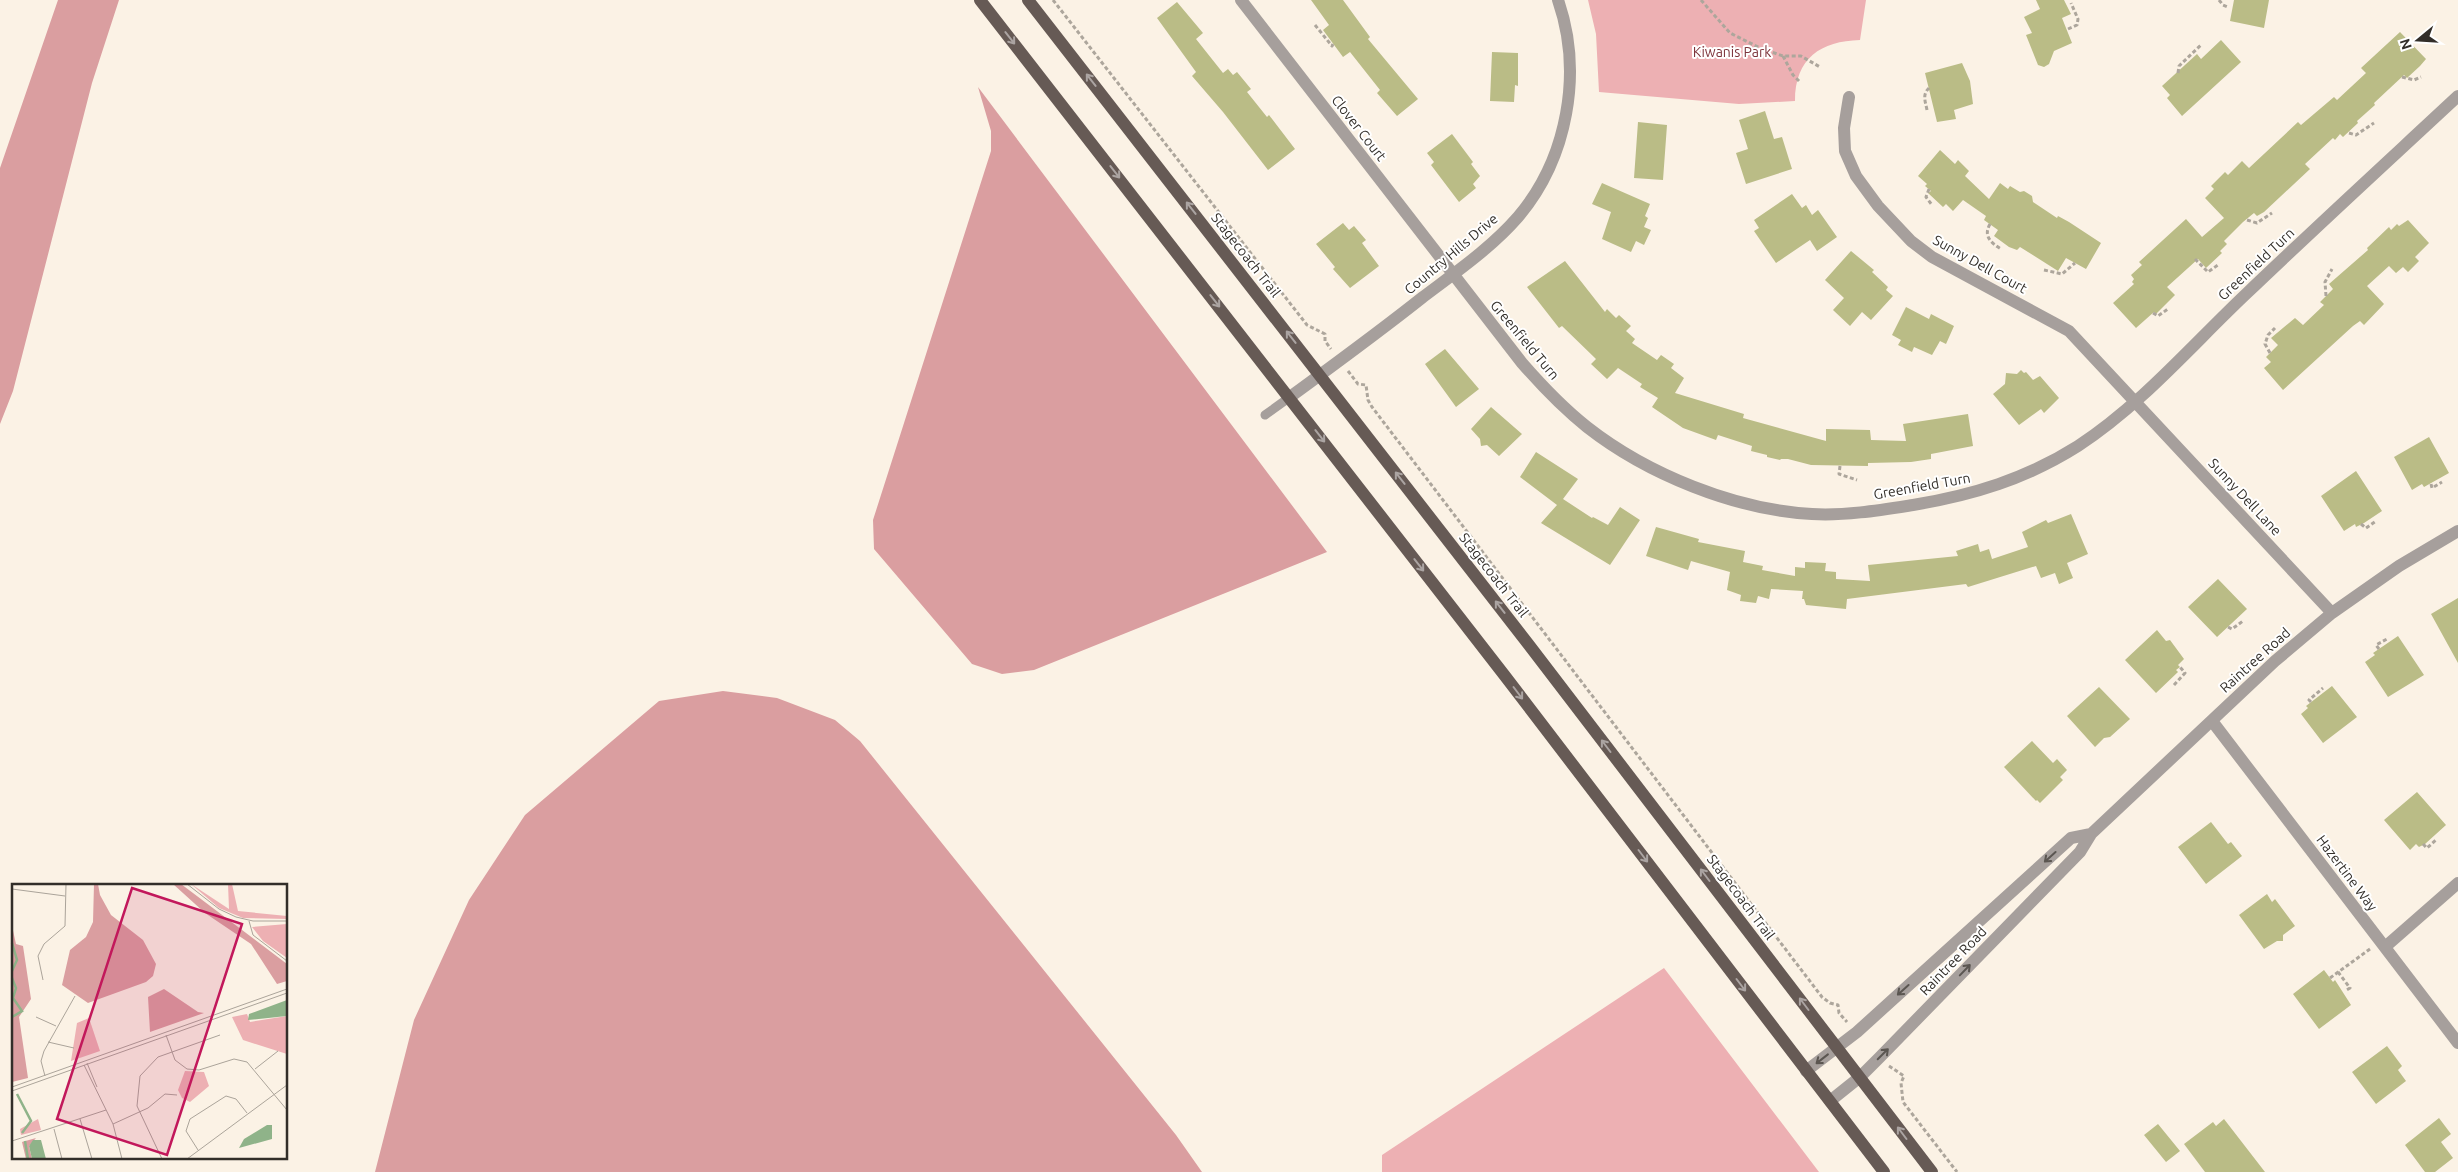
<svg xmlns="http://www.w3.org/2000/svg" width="2458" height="1172" font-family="Ubuntu,sans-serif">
<rect width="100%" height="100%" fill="#fbf2e5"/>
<path fill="#edb0b3" d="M1588 0H1866L1860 40C1821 41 1795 58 1795 101L1739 104 1599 92 1596 34Z
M1664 968 1819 1172H1382V1155Z"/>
<path fill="#da9ea0" d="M58 0H119L92 83 13 391 0 424V168Z
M978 87 1327 552 1034 670 1002 674 972 664 874 549 873 520 991 151V131Z
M723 691 777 698 835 720 860 741 1176 1135 1202 1172H375L414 1020 469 900 525 815 659 701Z"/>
<path fill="#babc86" d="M1311 0H1343L1370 37 1368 39 1418 99 1397 116 1377 93 1380 90 1350 52 1343 57 1323 30 1329 25Z
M2036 0H2064L2071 14 2062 18 2072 43 2054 51 2049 64 2044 67 2038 65 2026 35 2032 33 2024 17 2040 9Z
M2234 0H2269L2264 28 2230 21Z
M1177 2 1203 33 1196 39 1223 73 1228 69 1233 75 1237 72 1251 89 1247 92 1267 117 1269 115 1295 149 1268 170 1223 112 1192 76 1196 72 1157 18Z
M2400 32 2426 59 2420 66 2407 78 2404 75 2374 103 2375 105 2357 121 2358 123 2343 137 2340 134 2335 140 2333 138 2305 164 2310 169 2264 212 2257 216 2254 213 2243 222 2224 241 2227 244 2220 251 2222 253 2206 268 2198 259 2167 287 2175 295 2156 314 2154 312 2136 328 2113 303 2134 284 2132 282 2134 279 2131 275 2142 265 2139 262 2186 219 2202 237 2224 218 2205 198 2214 189 2211 186 2225 172 2228 175 2242 161 2249 168 2298 122 2301 125 2334 97 2337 100 2366 73 2361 68Z
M2221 40 2241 62 2182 116 2167 98 2170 95 2162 86 2197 54 2201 59Z
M1492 52 1518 53V86L1515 85 1514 102 1490 101Z
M1962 63 1970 81 1973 104 1954 110 1956 119 1937 122 1925 73Z
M1765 111 1774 139 1782 137 1792 169 1746 184 1736 153 1748 149 1739 120Z
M1638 122 1667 125 1663 180 1634 178Z
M1452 134 1473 162 1471 164 1480 176 1473 184 1476 188 1459 202 1431 165 1434 162 1427 153Z
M1940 150 1955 164 1958 160 1969 171 1965 176 1989 199 2000 183 2008 189 2010 186 2020 192 2024 191 2032 196 2033 202 2057 218 2058 216 2069 222 2101 243 2086 269 2066 258 2058 271 2020 247 2017 250 2009 247 1994 236 1998 230 1984 220 1986 216 1963 200 1953 211 1946 204 1943 207 1928 193 1931 191 1925 186 1927 184 1918 176Z
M1602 183 1650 204 1645 216 1648 218 1644 227 1651 230 1644 245 1636 241 1631 252 1602 239 1611 212 1592 204Z
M1792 194 1802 208 1806 205 1812 215 1818 210 1837 237 1817 251 1810 240 1776 263 1754 231 1759 228 1754 220Z
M2408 220 2429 243 2415 257 2419 261 2408 272 2403 267 2396 273 2389 266 2367 286 2384 304 2364 325 2360 321 2353 326 2283 390 2264 368 2271 362 2266 357 2278 345 2271 338 2295 318 2303 325 2324 305 2320 302 2333 289 2329 284 2368 250 2367 248 2389 227 2391 230 2397 224 2399 226Z
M1343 223 1349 230 1354 226 1366 240 1362 243 1379 266 1350 288 1333 269 1335 267 1316 244Z
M1851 251 1874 270 1872 272 1888 287 1886 290 1893 296 1871 320 1862 312 1850 326 1833 310 1844 298 1825 280Z
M1565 261 1605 312 1607 309 1616 318 1619 315 1631 326 1626 331 1635 339 1632 343 1657 360 1661 355 1674 364 1671 368 1684 378 1675 393 1744 414 1743 418 1826 441V429L1870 430 1871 440 1906 441 1903 424 1968 414 1973 446 1931 454V459L1911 462 1868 463V466L1811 465 1788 459H1781L1780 460 1767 457V455L1751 451 1752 446 1718 435 1716 440 1683 428 1652 407 1658 398 1640 387 1642 384 1618 368 1607 379 1591 364 1596 359 1562 326 1559 328 1527 287Z
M1906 307 1929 319 1931 314 1954 326 1946 344 1940 341 1932 355 1914 347 1912 352 1898 345 1901 340 1892 335Z
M1445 349 1479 389 1456 407 1425 364Z
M2021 370 2024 373 2026 372 2033 380 2040 376 2059 398 2044 413 2041 409 2019 425 1993 394 2005 384 2006 373 2017 374Z
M1491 407 1522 434 1499 456 1487 445 1481 446 1480 439 1471 429Z
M2429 437 2449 473 2424 487 2422 484 2412 490 2394 457Z
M1536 452 1578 479 1563 499 1592 518 1593 517 1608 525 1620 507 1640 520 1610 565 1541 523 1557 505 1520 477Z
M2356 471 2382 511 2364 523 2356 527 2355 524 2344 531 2321 496Z
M2071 514 2088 554 2067 563 2073 578 2059 584 2055 573 2041 578 2036 566 1968 587 1966 584 1847 599 1846 609 1806 605 1804 599H1802L1803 591 1771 589 1769 599 1758 596 1756 603 1740 601 1741 595 1727 590 1730 572 1691 561 1688 570 1646 556 1656 527 1699 539 1698 542 1745 551 1743 562 1763 566 1762 570 1795 576V567L1805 568V562L1826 563 1825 571 1836 572V579L1870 581 1868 565 1958 556 1956 551 1978 544 1980 552 1989 549 1992 559 2028 547 2022 532 2046 520 2048 523Z
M2218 579 2247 609 2217 637 2188 607Z
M2458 598V663L2431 614Z
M2157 630 2166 641 2170 640 2184 659 2178 665 2180 667 2176 670 2178 672 2156 693 2125 660Z
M2398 636 2424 675 2388 697 2365 662 2375 655 2373 653Z
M2332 686 2357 717 2323 743 2301 714 2308 708 2306 706Z
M2099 687 2130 719 2110 737 2104 738 2095 747 2067 716Z
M2032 741 2053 763 2057 759 2067 770 2060 777 2063 780 2040 803 2037 800 2036 801 2004 767Z
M2417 792 2446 825 2425 844 2419 847 2416 844 2410 850 2384 820Z
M2211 822 2228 844 2231 842 2242 856 2206 884 2178 847Z
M2267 894 2272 902 2275 899 2295 926 2283 935V941H2277L2264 949 2239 915Z
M2324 970 2333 982 2335 980 2351 1005 2319 1029 2293 994Z
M2387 1046 2402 1066 2398 1070 2406 1081 2376 1104 2352 1072Z
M2439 1118 2451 1134 2441 1142 2453 1158 2435 1172H2425L2405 1145Z
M2224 1119 2265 1172H2205L2184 1144 2213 1122 2216 1126Z
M2158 1124 2180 1151 2166 1162 2144 1135Z"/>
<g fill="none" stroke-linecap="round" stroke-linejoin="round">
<path stroke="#ada69c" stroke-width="3" stroke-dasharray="4 2.5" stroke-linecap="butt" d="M1053 0 1307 325 1325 334V341L1331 349
M1701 0 1730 33 1760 48 1783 56H1801L1820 67
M2219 0 2223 5 2228 7
M1315 25 1332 46 1333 44
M2068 29 2077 25 2078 19 2071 3
M1783 56 1793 75 1800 82
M2178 73 2179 66 2201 45
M2402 77 2414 80 2421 77
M1927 110C1925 100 1922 94 1930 87
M2349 133 2356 135 2374 123
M1929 189 1926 197 1932 205
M2247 220 2257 223 2272 213
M1990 224C1983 236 1991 243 2001 249
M2195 259 2208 272 2218 265
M2044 270 2062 274 2075 263
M2326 296 2325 282 2332 269
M2153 313 2158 316 2168 309
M2270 353 2265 344 2268 335 2275 328
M1348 371 1358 384 1366 385 1368 400 1372 407 1822 997 1830 1003 1838 1005 1839 1013 1847 1022
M1840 466 1839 474 1857 480
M2431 484 2432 488 2442 482
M2361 524 2366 528 2376 521
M2228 627 2232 629 2243 621
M2379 649 2376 645 2387 639
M2174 685 2185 673 2180 667
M2311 702 2309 700 2323 688
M2423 844 2427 848 2437 839
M2338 972 2350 988 2345 991
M2330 978 2370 949
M1889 1066 1904 1076 1901 1083 1903 1102 1957 1172"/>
<path stroke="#a69f9c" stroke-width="9" d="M1265 415 1290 397"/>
<path stroke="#a69f9c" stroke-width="12" d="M1241 0 1522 363C1542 386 1563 408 1587 427 1647 474 1735 510 1812 514 1845 516 1881 510 1913 505 1973 495 2026 479 2078 446 2142 404 2191 346 2246 294 2316 227 2387 162 2458 96
M1849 97 1844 128 1845 151 1856 176 1878 206 1911 241 1932 257 2069 331 2332 613
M1290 397C1335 364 1379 332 1423 297 1456 272 1491 248 1518 217 1568 158 1583 72 1558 0
M2212 721 2458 1043
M2385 947 2458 883
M1806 1071 1857 1032 2071 838 2091 834
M1830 1101 1860 1077 1880 1057 2080 852 2091 834 2275 661 2332 613 2399 566 2458 531"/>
<path stroke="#665a55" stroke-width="12" d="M980 0 1505 676 1884 1172
M1028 0 1529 645 1932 1172"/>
</g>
<defs><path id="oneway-shaft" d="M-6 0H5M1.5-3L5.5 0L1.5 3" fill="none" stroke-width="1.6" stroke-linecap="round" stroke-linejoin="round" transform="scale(1.25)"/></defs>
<g stroke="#aba4a2">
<use href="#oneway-shaft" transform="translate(1010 38) rotate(52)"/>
<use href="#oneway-shaft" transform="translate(1091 80) rotate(-128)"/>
<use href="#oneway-shaft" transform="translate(1115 172) rotate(52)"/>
<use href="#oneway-shaft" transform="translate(1191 208) rotate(-128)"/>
<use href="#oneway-shaft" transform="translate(1215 301) rotate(52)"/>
<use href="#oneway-shaft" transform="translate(1291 337) rotate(-128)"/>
<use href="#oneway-shaft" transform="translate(1320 436) rotate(52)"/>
<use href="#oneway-shaft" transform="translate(1400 478) rotate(-128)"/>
<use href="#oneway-shaft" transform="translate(1419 565) rotate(52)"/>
<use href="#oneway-shaft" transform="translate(1500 607) rotate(-128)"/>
<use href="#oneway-shaft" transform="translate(1518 693) rotate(53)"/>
<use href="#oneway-shaft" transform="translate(1606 746) rotate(-127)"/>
<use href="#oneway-shaft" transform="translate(1643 856) rotate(53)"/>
<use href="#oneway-shaft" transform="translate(1705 875) rotate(-127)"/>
<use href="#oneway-shaft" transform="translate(1741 985) rotate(53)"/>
<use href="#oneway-shaft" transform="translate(1804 1004) rotate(-127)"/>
<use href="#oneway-shaft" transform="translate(1902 1133) rotate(-127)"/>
</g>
<g stroke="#5b5651">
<use href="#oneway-shaft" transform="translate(2050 857) rotate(138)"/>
<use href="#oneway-shaft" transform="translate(1965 970) rotate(-46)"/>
<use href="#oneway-shaft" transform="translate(1903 990) rotate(138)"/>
<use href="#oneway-shaft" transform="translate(1883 1054) rotate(-45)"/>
<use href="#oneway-shaft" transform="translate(1822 1059) rotate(142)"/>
</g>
<g text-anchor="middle" stroke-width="4" stroke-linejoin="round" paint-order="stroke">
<g font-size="14" fill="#7d343b" stroke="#fff">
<text x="1732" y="57">Kiwanis Park</text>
</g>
<g font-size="14" fill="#322e29" stroke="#fff">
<text transform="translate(1359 128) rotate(52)" y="5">Clover Court</text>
<text transform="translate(1451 254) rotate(-40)" y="5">Country Hills Drive</text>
<text transform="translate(1246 255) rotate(52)" y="5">Stagecoach Trail</text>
<text transform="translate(1980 264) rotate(29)" y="5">Sunny Dell Court</text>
<text transform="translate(2256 264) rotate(-43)" y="5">Greenfield Turn</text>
<text transform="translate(1525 340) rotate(50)" y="5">Greenfield Turn</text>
<text transform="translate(1922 486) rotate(-10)" y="5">Greenfield Turn</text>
<text transform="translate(2245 497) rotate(47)" y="5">Sunny Dell Lane</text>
<text transform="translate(1494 575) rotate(52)" y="5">Stagecoach Trail</text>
<text transform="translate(2255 660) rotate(-42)" y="5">Raintree Road</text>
<text transform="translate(2347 873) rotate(53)" y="5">Hazertine Way</text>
<text transform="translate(1741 897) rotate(53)" y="5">Stagecoach Trail</text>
<text transform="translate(1953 961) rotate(-46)" y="5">Raintree Road</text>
</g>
</g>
<g transform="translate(12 884)">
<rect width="275" height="275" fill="#fbf2e5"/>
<path d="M179 0 217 25 216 0H220L226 27 275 32V35L231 34 207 24ZM275 40V74L251 57 240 43ZM235 130 238 138 275 132V170L231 156 220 133ZM77 134 88 167 59 177 65 139ZM173 187 192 188 197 202 178 218 170 214 166 206ZM26 235 29 246 9 251 8 245Z" fill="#edb0b3"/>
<path d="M82 0H86L88 11 99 31 131 56 144 80 141 92 134 98 76 119 50 101 58 66 74 53 81 38ZM161 0H169L275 80V97L265 100 239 60 193 29ZM0 42 4 60 11 62 19 115 7 133 16 194 0 198ZM152 105 186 128 192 129 138 148 136 113ZM24 254 17 262 20 275H14L10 258Z" fill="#da9ea0"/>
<path d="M275 116V132L236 136 237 130ZM255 241H260V255L227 264 232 255ZM21 256H29L34 275H20L17 262Z" fill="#8fb389"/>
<path fill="none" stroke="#8fb389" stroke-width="2.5" d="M0 59 5 76 0 87M0 94 4 104 1 114 10 127 0 133M5 210 19 237 10 249M13 257 16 275"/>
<path fill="none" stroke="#aba49a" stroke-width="1" d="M175 0 207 25 224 33 241 37H275M0 5 53 12M237 37 241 51 275 77M31 96 26 72 32 60 53 42 54 0M24 133 44 142M154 151 163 176 175 185 187 186 222 175 235 178 275 226M36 158 62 164M75 179 85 203M72 181 101 240 110 275M243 185 266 167M33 192 29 177 32 167 63 112M0 203 275 105M0 207 275 109M68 235 80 275M101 240 136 224 153 210 165 211M42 245 50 275M0 257 94 226M186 266 174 247 178 235 214 212 224 215 235 229M150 275 125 222 128 192 146 173 208 151M175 275 275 201"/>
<path fill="#c2185b" fill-opacity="0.15" stroke="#c2185b" stroke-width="2.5" d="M120 4 230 40 155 271 45 235Z"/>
<rect width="275" height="275" fill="none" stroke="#322e29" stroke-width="2.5"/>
</g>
<g transform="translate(2418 40) rotate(252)" stroke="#ffffff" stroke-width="4" paint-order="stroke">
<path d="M0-4L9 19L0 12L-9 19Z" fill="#322e29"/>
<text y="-8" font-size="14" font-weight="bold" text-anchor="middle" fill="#322e29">N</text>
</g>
</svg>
